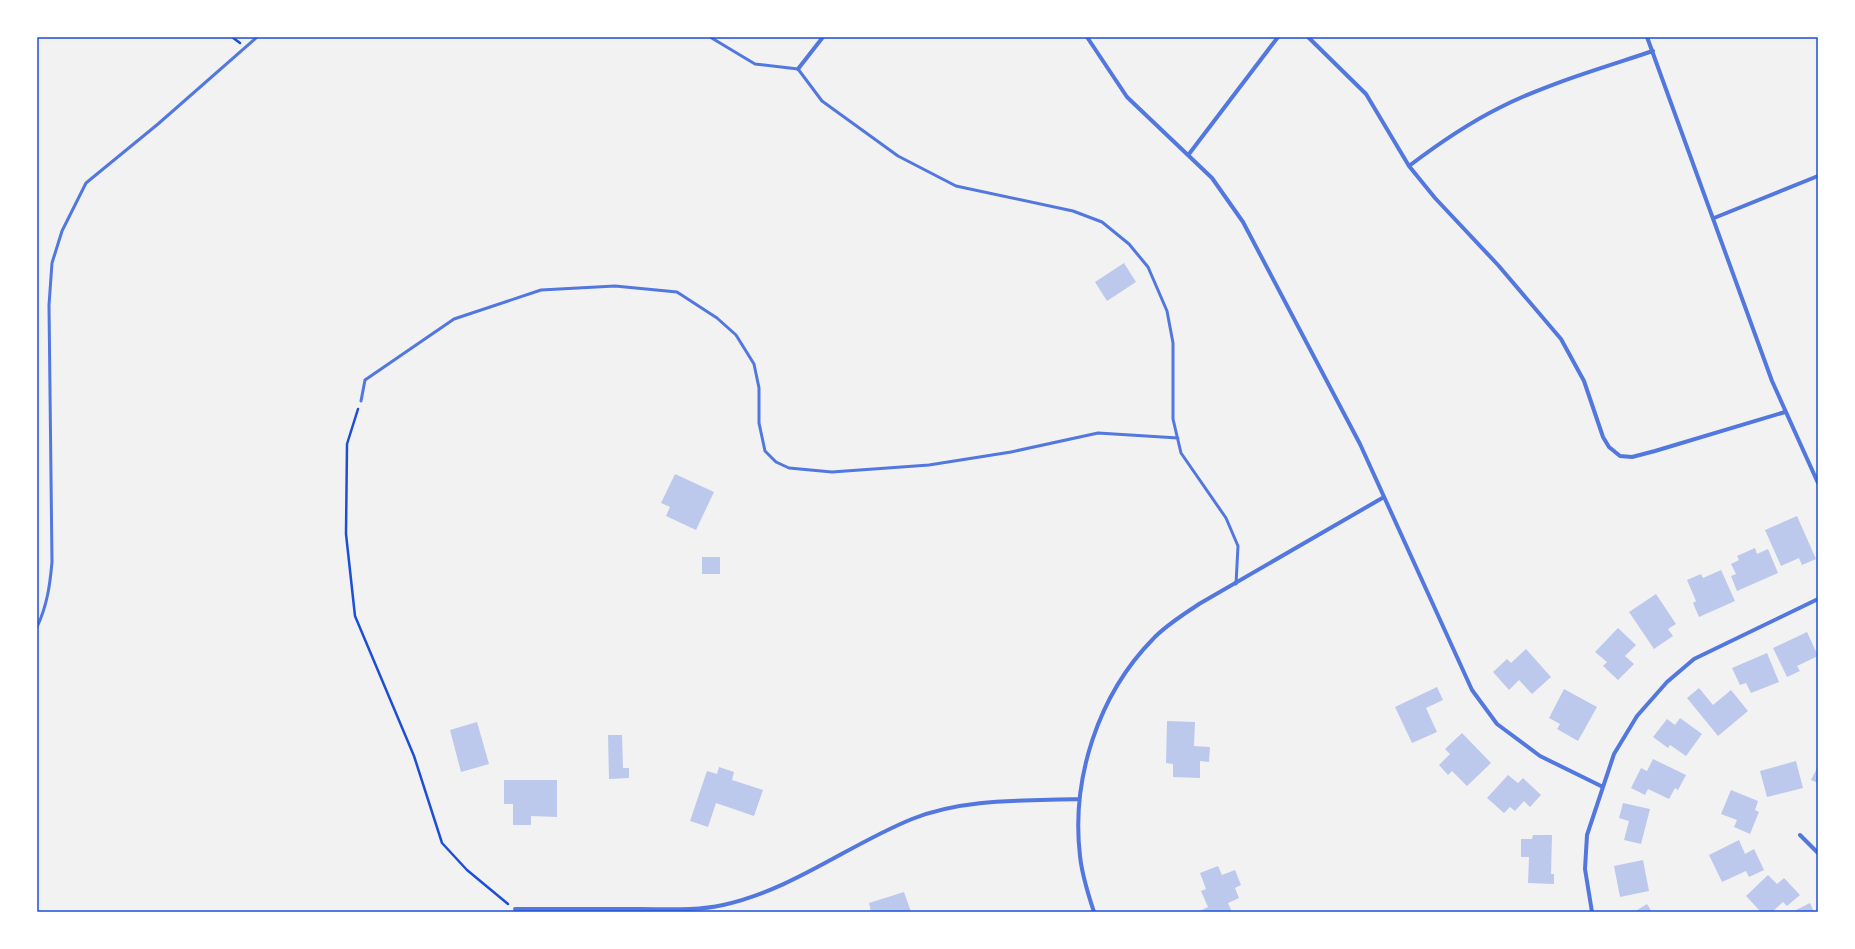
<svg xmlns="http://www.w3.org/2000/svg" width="1855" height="949" font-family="Lato,sans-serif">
<rect width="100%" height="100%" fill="#f2f2f2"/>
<path fill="#bdc9ec" d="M1124 263 1136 282 1107 301 1095 282Z
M675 474 714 492 696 530 666 516 670 507 661 503Z
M1797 516 1816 559 1802 565 1799 558 1781 566 1765 530Z
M1755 548 1757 554 1768 549 1778 573 1737 591 1731 576 1736 574 1731 564 1739 560 1737 556Z
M702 557H720V574H702Z
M1721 570 1735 601 1699 617 1693 603 1696 601 1687 580 1701 574 1703 578Z
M1656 594 1676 624 1668 629 1673 636 1654 649 1629 612Z
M1618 628 1636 645 1625 656 1634 664 1618 680 1603 666 1607 662 1595 652Z
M1807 632 1818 656 1797 666 1800 671 1787 677 1773 648Z
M1526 649 1551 677 1532 694 1519 680 1509 690 1493 672 1507 659 1511 663Z
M1767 653 1779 682 1751 693 1746 683 1740 685 1732 668Z
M1437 687 1443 700 1426 708 1437 732 1412 743 1395 707Z
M1699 688 1713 705 1731 690 1748 711 1718 736 1687 698Z
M1564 689 1597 707 1578 741 1557 729 1560 724 1549 718Z
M1680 718 1702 734 1686 756 1670 745 1668 748 1653 737 1667 719 1675 725Z
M1167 721 1195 722 1194 746 1210 747 1209 762 1200 761V778L1173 777V764L1166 763Z
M477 722 489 764 461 772 450 730Z
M1462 733 1491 763 1467 786 1452 771 1448 775 1439 765 1450 754 1445 749Z
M608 735H622L623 768H629V778L609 779Z
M1653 759 1686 775 1678 790 1675 788 1669 799 1648 789 1645 795 1631 788 1641 768 1647 771Z
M1796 761 1803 788 1767 797 1760 771Z
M1818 766V783L1811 780Z
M719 767 734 772 732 780 763 790 754 816 716 803 708 827 690 821 707 771 717 774Z
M1508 775 1518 783 1523 778 1541 795 1530 807 1524 801 1515 811 1510 807 1504 813 1487 798Z
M504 780H557V817L531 816V825H513V804H504Z
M1731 790 1758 801 1755 810 1759 812 1750 834 1734 827 1737 820 1721 814Z
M1623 803 1650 809 1641 844 1624 840 1629 821 1619 818Z
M1533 835H1552L1551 874H1554V884L1528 883 1529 857H1521V839H1532Z
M1739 840 1745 854 1754 849 1764 870 1749 877 1746 871 1722 882 1709 855Z
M1643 860 1649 891 1620 897 1614 866Z
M1218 866 1222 875 1235 870 1241 885 1235 888 1239 898 1228 903 1232 912H1200V911L1208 907 1201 891 1206 889 1200 873Z
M1768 875 1777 884 1784 878 1800 895 1787 906 1783 902 1772 912H1761L1746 896Z
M904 892 911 912H871L869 903Z
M1810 903 1814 912H1792Z
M1647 904 1652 912H1634Z"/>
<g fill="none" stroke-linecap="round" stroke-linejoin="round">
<path stroke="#1d4ed8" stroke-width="2.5" d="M232 37 240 43
M358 409 347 444 346 534 355 616 414 756 442 843 467 870 508 904"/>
<path stroke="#5277de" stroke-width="3" d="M710 37 755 64 798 69 822 101 898 156 956 186 1073 211 1102 222 1129 244 1148 267 1167 311 1173 343V419L1181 453 1226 518 1238 546 1236 584
M361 401 365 380 454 319 541 290 615 286 677 292 717 318 736 335 754 364 759 388V423L765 451 776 462 789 468 832 472 929 465 1011 452 1098 433 1178 438
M37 627C47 606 50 585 52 562L49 305 52 263 62 231 86 183 158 124 257 37"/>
<path stroke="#5277de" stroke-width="4" d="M1087 37 1127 97 1212 178 1243 222 1360 444 1472 690 1497 724 1540 756 1603 787
M1308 37 1366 94 1409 166 1435 198 1498 265 1561 339 1584 381 1603 437 1609 447 1620 456 1632 457 1655 451 1785 412
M1647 37 1772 381 1818 483
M798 69 823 37
M1189 154 1278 37
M1409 166C1438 144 1467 124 1499 108 1546 84 1602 68 1653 51
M1714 218 1818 176
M1800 835 1818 853
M515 909C556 909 598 909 639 909 667 909 696 911 723 905 792 890 848 845 912 819 964 798 1024 801 1079 799
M1094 912C1088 894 1082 875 1080 856 1071 779 1098 695 1153 639 1166 625 1183 615 1199 604L1384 497
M1592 912 1585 869 1587 835 1614 754 1637 716 1667 682 1694 659 1818 599"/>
</g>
<rect width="1855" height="949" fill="none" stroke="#ffffff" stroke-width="76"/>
<rect x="38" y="38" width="1779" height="873" fill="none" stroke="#1d4ed8" stroke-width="1.5"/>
</svg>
